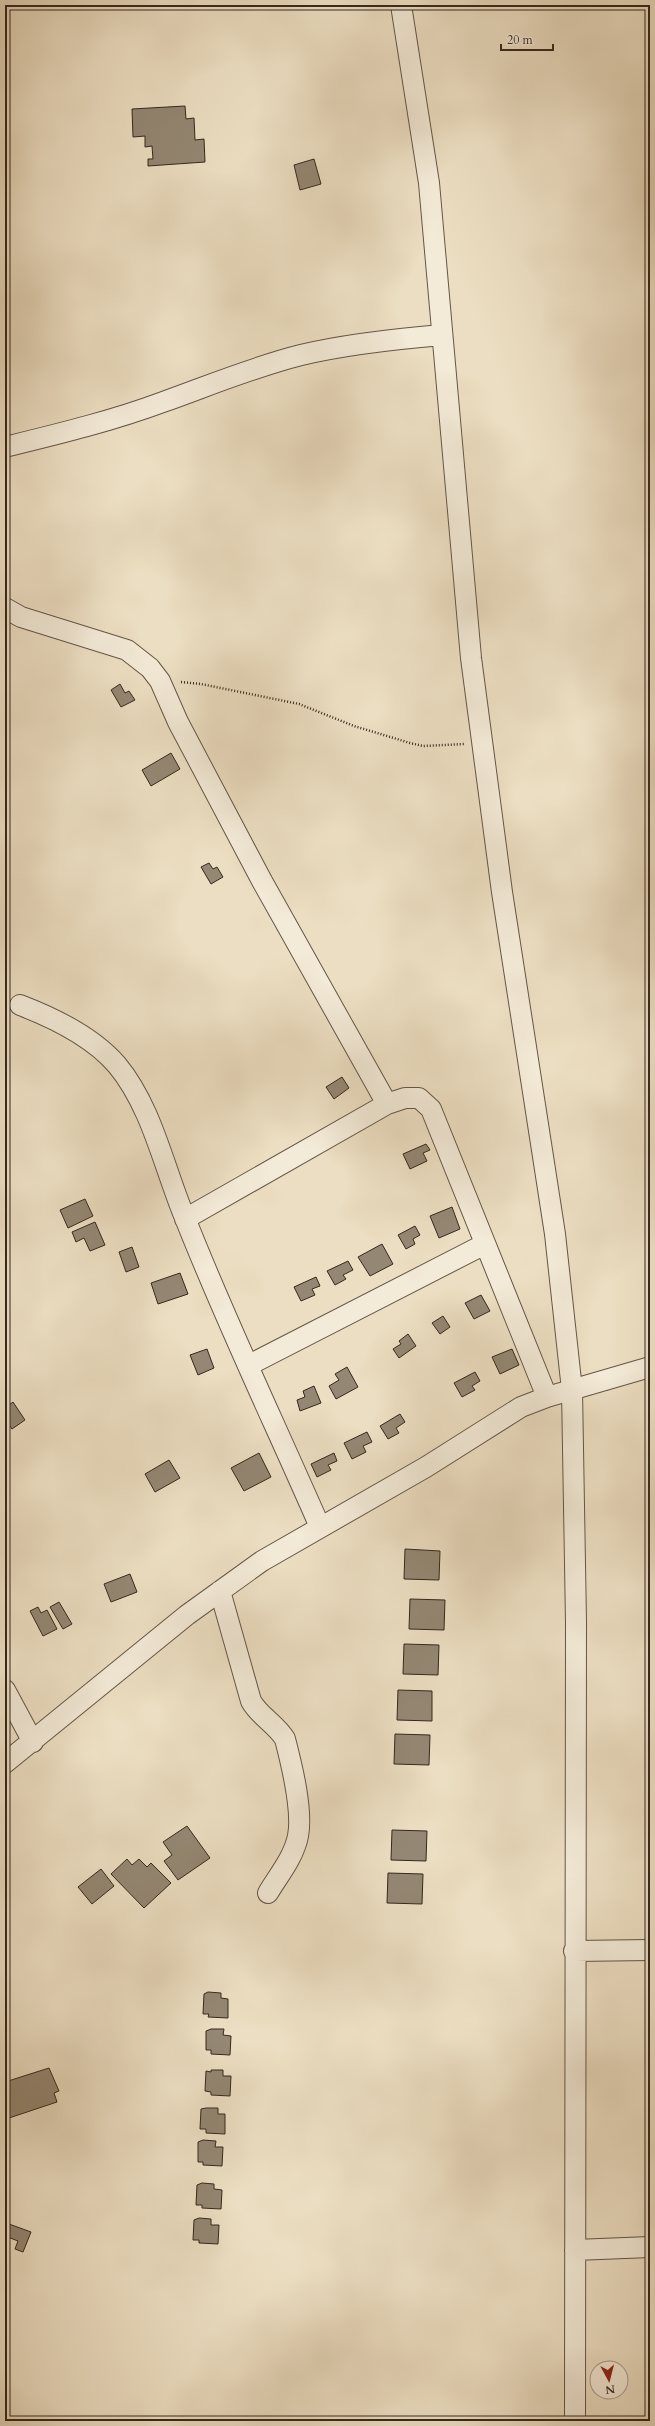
<svg xmlns="http://www.w3.org/2000/svg" width="655" height="2426" font-family="Cardo,serif">
<rect width="100%" height="100%" fill="#ecdec2"/>
<filter id="stains"><feTurbulence type="fractalNoise" baseFrequency=".005" numOctaves="4"/><feColorMatrix values="0 0 0 0 .2 0 0 0 0 .09 0 0 0 0 .02 0 0 0 .5 -.17"/></filter>
<radialGradient id="worn" r=".72"><stop offset=".6" stop-color="#630" stop-opacity="0"/><stop offset="1" stop-color="#630" stop-opacity=".3"/></radialGradient>
<path fill="#948773" stroke="#35281e" d="M185 106 186 119 194 118 195 140 204 139 205 162 148 166V159H153L152 146 145 147V136L133 137 132 109Z
M314 159 321 184 300 190 294 165Z
M120 684 125 693 129 691 135 700 121 707 111 690Z
M171 753 180 769 151 786 142 770Z
M209 863 213 869 217 867 223 877 211 884 201 867Z
M342 1077 349 1088 334 1099 326 1087Z
M426 1144 430 1150 423 1153 427 1161 410 1169 403 1154Z
M85 1199 93 1216 68 1228 60 1210Z
M452 1207 460 1229 439 1238 430 1216Z
M95 1222 105 1245 90 1251 84 1238 76 1242 72 1232Z
M415 1226 420 1235 413 1239 415 1244 406 1249 398 1235Z
M382 1244 393 1264 370 1276 358 1257Z
M132 1247 139 1267 126 1272 119 1252Z
M348 1261 353 1270 343 1275 346 1279 335 1285 327 1271Z
M180 1273 188 1294 158 1304 151 1283Z
M316 1277 320 1286 312 1289 315 1295 301 1301 294 1287Z
M481 1295 490 1311 474 1319 465 1303Z
M443 1316 450 1327 440 1334 432 1323Z
M408 1334 416 1346 399 1358 393 1349 401 1344 399 1341Z
M207 1349 214 1368 198 1375 190 1355Z
M512 1349 519 1365 500 1374 492 1357Z
M347 1367 358 1387 336 1399 329 1386 339 1380 335 1374Z
M475 1372 480 1381 472 1386 475 1390 462 1397 454 1383Z
M314 1386 321 1403 300 1411 297 1400 305 1397 303 1391Z
M13 1402 25 1420 12 1429 5 1419V1408Z
M400 1414 405 1422 396 1428 399 1433 388 1439 380 1426Z
M367 1432 372 1442 363 1446 366 1452 352 1459 344 1443Z
M259 1453 271 1477 244 1491 231 1468Z
M334 1453 337 1461 328 1465 331 1470 317 1477 311 1464Z
M169 1460 180 1478 155 1492 145 1474Z
M405 1549 440 1551 439 1580 404 1579Z
M130 1574 137 1592 111 1602 104 1584Z
M410 1599 445 1600 444 1630 409 1629Z
M59 1602 72 1624 63 1629 50 1607Z
M38 1607 41 1613 47 1610 57 1629 43 1636 30 1611Z
M404 1644 439 1645 438 1675 403 1674Z
M398 1690 432 1691V1721L397 1720Z
M395 1734 430 1735 429 1765 394 1764Z
M187 1826 210 1858 178 1880 164 1861 172 1855 163 1842Z
M392 1830 427 1831 426 1861 391 1860Z
M127 1859 132 1865 139 1859 147 1867 151 1863 171 1883 144 1908 111 1874Z
M101 1869 114 1886 92 1904 78 1887Z
M388 1873 423 1874 422 1904 387 1903Z
M208 1992 221 1993V1998L228 1999V2018L208 2017 209 2014H203L204 1994Z
M211 2029H224L223 2035 231 2036 230 2055 211 2054V2050H206V2031Z
M49 2068 59 2091 54 2093 57 2102 9 2118 5 2105V2082Z
M211 2070H223V2076H231L230 2096 211 2095V2092L205 2091 206 2071 211 2072Z
M206 2108H218V2114H225V2134L206 2133V2129H200L201 2109Z
M203 2140 216 2141 215 2147H223L222 2166 203 2165V2162H198V2142Z
M202 2183 214 2184V2189L222 2190 221 2209 202 2208V2205H196L197 2185Z
M199 2218 211 2219V2225H219L218 2244 199 2243V2240H193L194 2220Z
M9 2224 31 2232 23 2252 15 2249 18 2241 5 2236Z"/>
<g fill="none" stroke-linecap="round" stroke-linejoin="round">
<defs>
<path id="minor" d="M401 5 429 183 471 658 502 892 555 1234 572 1390 576 1622 575 2421
M5 447C58 434 112 421 163 402 208 386 253 367 301 355 347 344 395 339 442 335
M5 608 21 617 127 650 150 668 160 681 178 722 262 881 387 1104
M20 1005C54 1018 93 1037 117 1065 152 1107 164 1168 185 1218 226 1322 275 1424 320 1527
M185 1219 387 1104 405 1098H419L431 1109 547 1397
M249 1365 485 1244
M220 1591 251 1701C259 1716 276 1724 285 1739 292 1766 303 1810 298 1836 294 1857 278 1876 268 1893
M5 1690 33 1742
M5 1763 187 1615 262 1561 426 1467 521 1407 547 1397 650 1367
M574 1951 650 1950
M575 2250 650 2247"/>
</defs>
<use href="#minor" stroke="#635647" stroke-width="22"/>
<path stroke="#35281e" stroke-width="2.5" stroke-dasharray="1 2" stroke-linecap="butt" d="M181 682 201 684 299 704 354 726 410 743 423 746 465 744"/>
<use href="#minor" stroke="#f3ead7" stroke-width="20"/>
</g>
<rect width="655" height="2426" fill="none" stroke="#ecdec2" stroke-width="20"/>
<rect x="6" y="6" width="643" height="2414" fill="none" stroke="#35281e" stroke-width="2"/>
<rect x="10" y="10" width="635" height="2406" fill="none" stroke="#35281e"/>
<g transform="translate(609 2380) rotate(173)"><circle r="19" fill="#f3ead7" stroke="#a79c8d"/>
<path d="M0-3L7 15L0 10L-7 15Z" fill="#8f2418"/>
<text y="-6" font-size="11" font-weight="bold" text-anchor="middle" fill="#35281e">N</text>
</g>
<path d="M501 44v6h52v-6" fill="none" stroke="#35281e" stroke-width="2"/>
<text x="507" y="44" font-size="12" fill="#35281e" stroke="#f3ead7" stroke-width="3" paint-order="stroke">20 m</text>
<rect width="100%" height="100%" filter="url(#stains)"/>
<rect width="100%" height="100%" fill="url(#worn)"/>
</svg>
